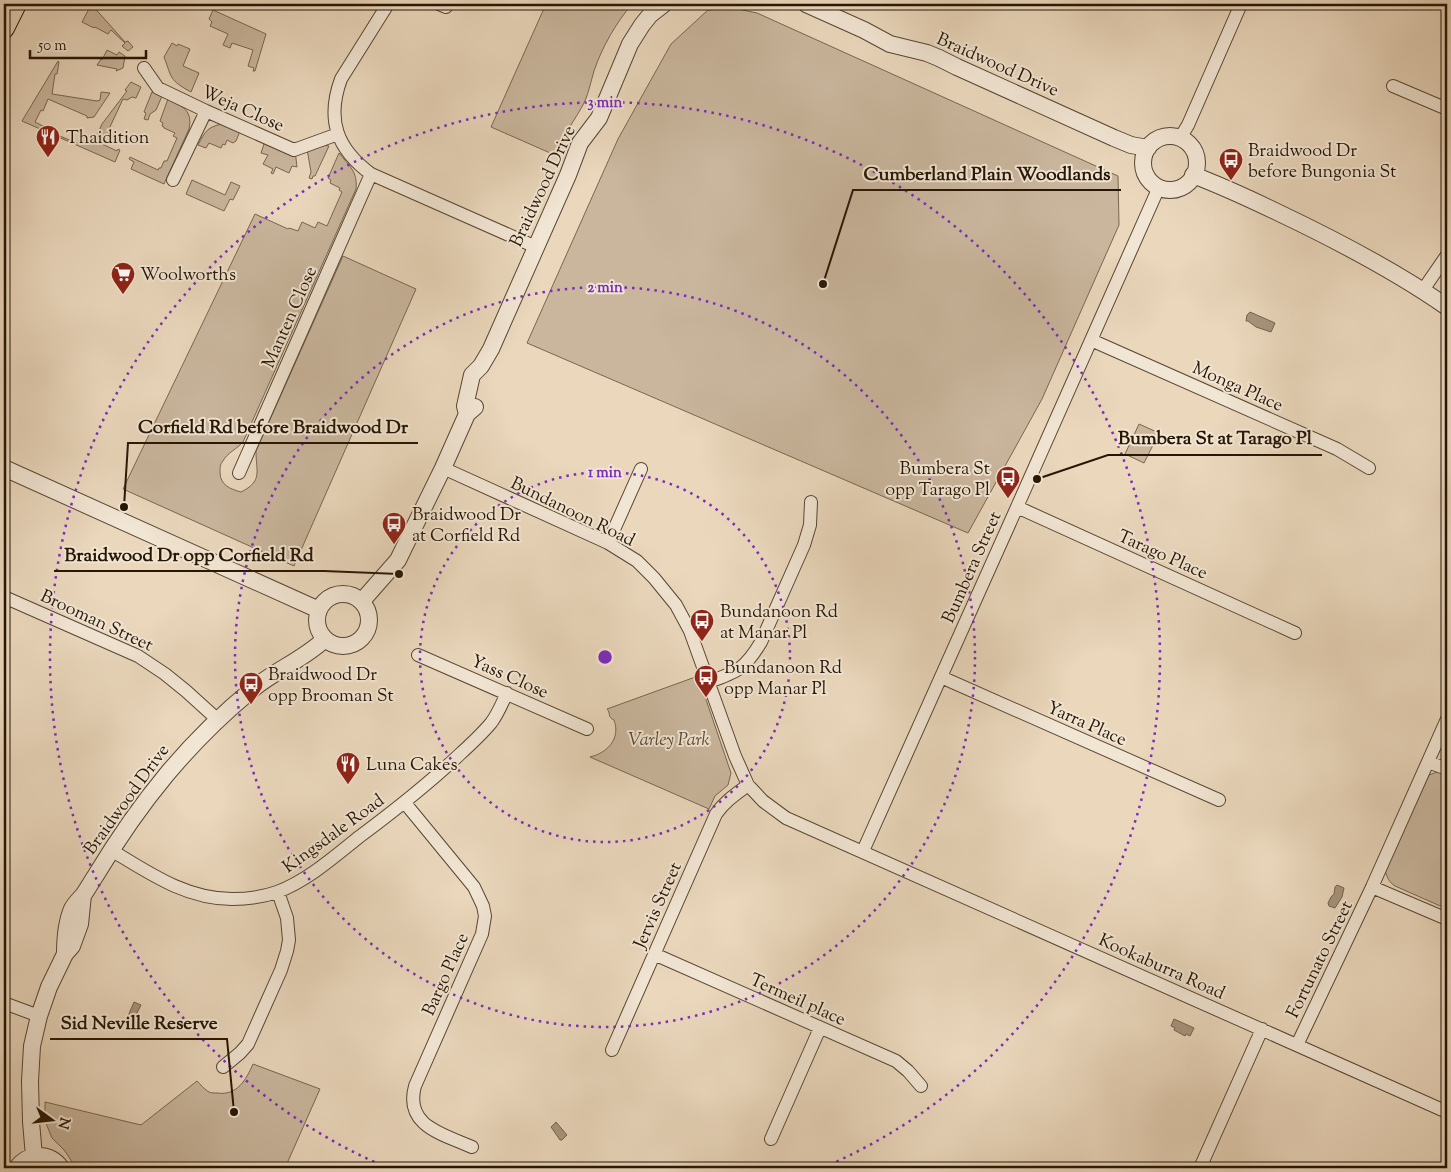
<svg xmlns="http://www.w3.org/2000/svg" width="1451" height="1172" font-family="'Sorts Mill Goudy',serif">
<rect width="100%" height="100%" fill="#ead7bc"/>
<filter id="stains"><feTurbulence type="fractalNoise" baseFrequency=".004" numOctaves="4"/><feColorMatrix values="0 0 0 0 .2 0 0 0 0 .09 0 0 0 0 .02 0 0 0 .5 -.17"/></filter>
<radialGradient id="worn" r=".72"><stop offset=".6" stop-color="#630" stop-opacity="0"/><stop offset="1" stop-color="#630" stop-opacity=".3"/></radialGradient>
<path fill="#c9b69d" stroke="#786651" d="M88 4H91L125 42 128 41 133 47 128 51 122 46 125 43 111 30 108 34 95 27 94 28 82 22 90 7Z
M546 4H632C616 23 602 47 594 71 591 81 589 91 585 101 575 121 563 133 557 156L491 127Z
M733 8 757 13 1118 176 1119 225 1042 399 968 533 527 343 618 139 671 44 708 10Z
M213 10 266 34 255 71H253L254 68 248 66 253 50 232 43 230 48 223 45 228 34 210 26 212 22 209 19Z
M172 43 177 46 178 44 190 49 183 66 199 73 191 92C169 80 172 78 164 57Z
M107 50 117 55 119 52 125 56 123 68 116 71 117 69 97 65 101 59 102 60Z
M58 61 59 62 57 74H55L52 94 97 101 100 100 101 92 110 93 94 117 87 118V116L48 99 43 111 41 110 35 122 47 128 46 130 74 142 78 143 81 136H82L83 134 87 137V141L94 142 102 124 127 91 125 90 131 82 141 87 136 98 132 97 127 100 123 99 102 144 117 151 118 149 120 150 115 162 22 121Z
M152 92 162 96 156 110 150 114 148 120 144 119 146 113 144 112Z
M168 99C182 106 193 110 189 129L164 184 131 169 134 162 129 159 130 157 158 170 159 168H161L164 161H167L177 138 173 136 175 133 164 128V127L162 126 163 123 160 121Z
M221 124 228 126 240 131 236 141 233 143 227 140 225 145 223 144 221 148 209 143 206 148 198 145C205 132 206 128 221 124Z
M266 142 295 150 297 167 292 166 289 173 276 167 273 174 271 173 273 169 263 164 268 155 261 153 264 144Z
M322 145 329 146 315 176H313L312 179 309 178 311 172 307 149Z
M339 153C349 166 358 171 356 189L243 442C237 449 227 453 223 461 220 464 220 468 220 472 220 485 230 489 241 492 263 481 256 472 256 451L343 256 416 289 294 566 123 489 255 214 288 229 289 228 298 231 302 222 315 228 318 222 327 226 342 192 339 190 340 188 330 183 331 180 328 178Z
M192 180 225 195 231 182 240 186 233 200 230 199 224 211 186 194Z
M1139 424 1159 433 1144 463 1125 454 1133 437 1136 436 1134 435Z
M698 676 731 773 728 785 715 796 709 809 590 757C607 753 621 739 614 720 607 717 611 713 607 709Z
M1437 772 1447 774V909L1395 886C1389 882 1387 878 1385 870L1429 775Z
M253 1064 320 1089 285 1168H76L65 1151 52 1138 45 1121V1102L141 1125 197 1081C200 1084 205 1090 209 1092 210 1093 215 1093 217 1093 237 1096 246 1080 253 1064Z"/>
<path fill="#a7957e" stroke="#73624e" d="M1250 312 1275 323 1271 332 1256 327 1248 321H1246L1247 315Z
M1337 885 1344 888 1342 897 1335 908 1329 906 1328 903 1331 897 1334 894 1335 887Z
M134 1002 141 1005 131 1025 125 1023Z
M1174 1019 1194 1028 1190 1036 1186 1034 1185 1036 1174 1030 1175 1028 1171 1026Z
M556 1122 567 1135 562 1140H560L551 1127Z"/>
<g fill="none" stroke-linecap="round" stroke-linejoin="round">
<defs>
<path id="minor" d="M388 4 341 79C326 120 337 149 371 174L536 247
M439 4 446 7
M144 68 158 88 206 111 294 150 338 134
M1393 86 1447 109
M1180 138 1188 125 1241 4
M173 180 206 111
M1423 290 1447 255
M1091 340 1337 449 1369 468
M443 468 608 543 637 561 654 578 676 605 690 631 735 756 748 785 763 801 786 818 1447 1112
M239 473 371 174
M1017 507 1295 633
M608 543 641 469
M4 597 138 656 165 674 186 691 218 720
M418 655 587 729
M941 677 1219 800
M709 682C737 672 745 669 761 642L804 545 810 525 811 502
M1428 762 1447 769
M405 803 474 887 483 906 485 916 482 934 415 1086C404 1126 443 1134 472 1147
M111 850C149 873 186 899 232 899 247 899 263 897 277 892 307 881 334 857 359 837 394 811 427 785 459 755 470 745 481 735 491 723 498 714 502 703 507 693
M863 851 1017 507 1159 187
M1372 887 1447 919
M654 954 896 1061 908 1071 921 1086
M4 1003 39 1016
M1297 1045 1372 887 1447 719
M612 1050 716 814C725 801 736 794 748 785
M223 1067 240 1053 248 1044 281 970 287 951 289 940 287 918 278 892
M771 1139 820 1028
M1200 1168 1262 1029"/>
<path id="tertiary" d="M806 4 864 30 890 44 927 53 939 58 957 67 1114 138 1131 145 1148 148
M1143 163a27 27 0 1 1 54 0a27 27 0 1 1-54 0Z
M1193 175C1222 186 1250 199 1277 212 1336 240 1394 270 1447 307
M467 414 465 406 472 375 481 366 491 349 568 175 580 143 599 118 630 44 642 25 650 15 664 4
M4 468 319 610
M317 620a26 26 0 1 1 52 0a26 26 0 1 1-52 0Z
M362 601 398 560 443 468 467 414 475 407
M65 954C65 938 66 923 72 909 75 903 80 899 84 894 88 888 92 881 96 875 140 802 187 743 254 688 276 670 304 659 325 639
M34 1156 31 1122 30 1081 32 1046 39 1016 49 987 65 954 72 946 80 924 83 895
M17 1168C28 1152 51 1152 61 1168"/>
<path id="primary" d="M4 28 16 4"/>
</defs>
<use href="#minor" stroke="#574633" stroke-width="14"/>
<use href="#tertiary" stroke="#574633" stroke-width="18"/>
<use href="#primary" stroke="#261605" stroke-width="22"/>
<use href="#minor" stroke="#f1e5d3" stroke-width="12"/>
<use href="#tertiary" stroke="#f1e5d3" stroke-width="16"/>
<use href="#primary" stroke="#ead7bc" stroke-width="20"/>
</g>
<g fill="none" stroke="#7b2cbf" stroke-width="2.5" stroke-dasharray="2.5 5">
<circle cx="605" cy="657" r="185"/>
<circle cx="605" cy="657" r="370"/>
<path d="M388 1168A555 555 0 1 1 822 1168"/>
</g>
<defs>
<symbol id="restaurant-pin" viewBox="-11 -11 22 30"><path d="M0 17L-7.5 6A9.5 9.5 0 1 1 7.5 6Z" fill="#8f2418" stroke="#f1e5d3"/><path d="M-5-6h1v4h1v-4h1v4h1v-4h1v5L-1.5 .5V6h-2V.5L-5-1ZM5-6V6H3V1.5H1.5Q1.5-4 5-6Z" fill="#fff"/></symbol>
<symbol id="bus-pin" viewBox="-11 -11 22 30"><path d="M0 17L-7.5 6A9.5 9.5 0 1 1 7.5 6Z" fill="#8f2418" stroke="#f1e5d3"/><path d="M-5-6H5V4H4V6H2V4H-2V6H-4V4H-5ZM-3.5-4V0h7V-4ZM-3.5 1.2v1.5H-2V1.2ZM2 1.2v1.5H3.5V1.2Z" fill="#fff"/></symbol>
<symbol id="supermarket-pin" viewBox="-11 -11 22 30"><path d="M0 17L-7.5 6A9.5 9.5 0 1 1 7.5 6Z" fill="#8f2418" stroke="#f1e5d3"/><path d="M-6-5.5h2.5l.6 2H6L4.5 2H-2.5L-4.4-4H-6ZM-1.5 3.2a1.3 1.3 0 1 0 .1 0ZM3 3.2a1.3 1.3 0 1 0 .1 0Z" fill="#fff"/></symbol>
</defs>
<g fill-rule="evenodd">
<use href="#restaurant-pin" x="34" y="123" width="28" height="38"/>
<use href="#bus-pin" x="1217" y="146" width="28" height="38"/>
<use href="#supermarket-pin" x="109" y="260" width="28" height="38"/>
<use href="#bus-pin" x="994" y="464" width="28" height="38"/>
<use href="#bus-pin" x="380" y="510" width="28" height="38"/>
<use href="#bus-pin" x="688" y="607" width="28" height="38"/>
<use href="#bus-pin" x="692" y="663" width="28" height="38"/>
<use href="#bus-pin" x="237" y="670" width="28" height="38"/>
<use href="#restaurant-pin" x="334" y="750" width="28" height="38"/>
</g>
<g text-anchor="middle" stroke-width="4" stroke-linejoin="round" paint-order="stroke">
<g font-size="18" fill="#261605" stroke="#f1e5d3">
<text transform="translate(998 64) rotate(24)" y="6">Braidwood Drive</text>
<text transform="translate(243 108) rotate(24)" y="6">Weja Close</text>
<text transform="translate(542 186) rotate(-65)" y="6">Braidwood Drive</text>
<text transform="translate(289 317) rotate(-66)" y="6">Manten Close</text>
<text transform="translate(1238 386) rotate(24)" y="6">Monga Place</text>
<text transform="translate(573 511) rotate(26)" y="6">Bundanoon Road</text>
<text transform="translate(1163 554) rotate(24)" y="6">Tarago Place</text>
<text transform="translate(971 567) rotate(-66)" y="6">Bumbera Street</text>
<text transform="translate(97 620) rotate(25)" y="6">Brooman Street</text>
<text transform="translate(510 676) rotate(24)" y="6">Yass Close</text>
<text transform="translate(1087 723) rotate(24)" y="6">Yarra Place</text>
<text transform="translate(126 799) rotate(-54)" y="6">Braidwood Drive</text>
<text transform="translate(333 833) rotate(-36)" y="6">Kingsdale Road</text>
<text transform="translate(657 905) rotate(-66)" y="6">Jervis Street</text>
<text transform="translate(1319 959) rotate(-64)" y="6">Fortunato Street</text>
<text transform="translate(1162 966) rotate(24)" y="6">Kookaburra Road</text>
<text transform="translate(445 974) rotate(-66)" y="6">Bargo Place</text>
<text transform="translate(798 999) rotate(24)" y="6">Termeil place</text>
</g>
<g font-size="18" fill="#261605" stroke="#f1e5d3" text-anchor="start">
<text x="66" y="143">Thaidition</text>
<text x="1248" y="156">Braidwood Dr<tspan x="1248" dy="21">before Bungonia St</tspan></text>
<text x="140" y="280">Woolworths</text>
<text x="990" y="474" text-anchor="end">Bumbera St<tspan x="990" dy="21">opp Tarago Pl</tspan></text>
<text x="412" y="520">Braidwood Dr<tspan x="412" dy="21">at Corfield Rd</tspan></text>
<text x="720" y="617">Bundanoon Rd<tspan x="720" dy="21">at Manar Pl</tspan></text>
<text x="724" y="673">Bundanoon Rd<tspan x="724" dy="21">opp Manar Pl</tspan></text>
<text x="268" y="680">Braidwood Dr<tspan x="268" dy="21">opp Brooman St</tspan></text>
<text x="366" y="770">Luna Cakes</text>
</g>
<g font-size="18" font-style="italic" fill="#574633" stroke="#f1e5d3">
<text x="669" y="745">Varley Park</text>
</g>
</g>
<circle cx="605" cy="657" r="8" fill="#7b2cbf" stroke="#f1e5d3" stroke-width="2.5"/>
<g font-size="15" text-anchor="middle" font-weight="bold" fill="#7b2cbf" stroke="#f1e5d3" stroke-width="4" stroke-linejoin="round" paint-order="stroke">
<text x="605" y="107">3 min</text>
<text x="605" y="292">2 min</text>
<text x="605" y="477">1 min</text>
</g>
<path fill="none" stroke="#261605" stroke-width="2" d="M823 284L853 190H1121M124 507L128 443H418M1037 479L1108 455H1322M399 574L324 571H54M234 1112L227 1039H50"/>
<g fill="#261605" stroke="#f1e5d3" stroke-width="2">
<circle cx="823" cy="284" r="5"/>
<circle cx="124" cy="507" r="5"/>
<circle cx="1037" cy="479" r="5"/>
<circle cx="399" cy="574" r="5"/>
<circle cx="234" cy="1112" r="5"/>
</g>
<g font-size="19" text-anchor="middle" font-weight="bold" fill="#261605" stroke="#f1e5d3" stroke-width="4" stroke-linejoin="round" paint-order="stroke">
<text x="987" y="180">Cumberland Plain Woodlands</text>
<text x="273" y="433">Corfield Rd before Braidwood Dr</text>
<text x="1215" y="444">Bumbera St at Tarago Pl</text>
<text x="189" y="561">Braidwood Dr opp Corfield Rd</text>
<text x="139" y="1029">Sid Neville Reserve</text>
</g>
<rect width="1451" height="1172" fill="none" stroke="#ead7bc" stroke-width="20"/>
<rect x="5" y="5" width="1441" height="1162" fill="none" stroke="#261605" stroke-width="2.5"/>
<rect x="10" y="10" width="1431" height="1152" fill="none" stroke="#261605"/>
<g transform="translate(52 1120) rotate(105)" stroke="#f1e5d3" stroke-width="4" paint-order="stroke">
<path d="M0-4L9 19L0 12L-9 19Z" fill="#261605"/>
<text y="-8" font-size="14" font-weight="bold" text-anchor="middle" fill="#261605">N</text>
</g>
<path d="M30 50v8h116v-8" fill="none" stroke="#261605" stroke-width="2.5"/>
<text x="38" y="50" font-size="15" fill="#261605" stroke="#f1e5d3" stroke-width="4" paint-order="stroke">50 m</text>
<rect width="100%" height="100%" filter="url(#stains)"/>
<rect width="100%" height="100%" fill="url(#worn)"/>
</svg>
